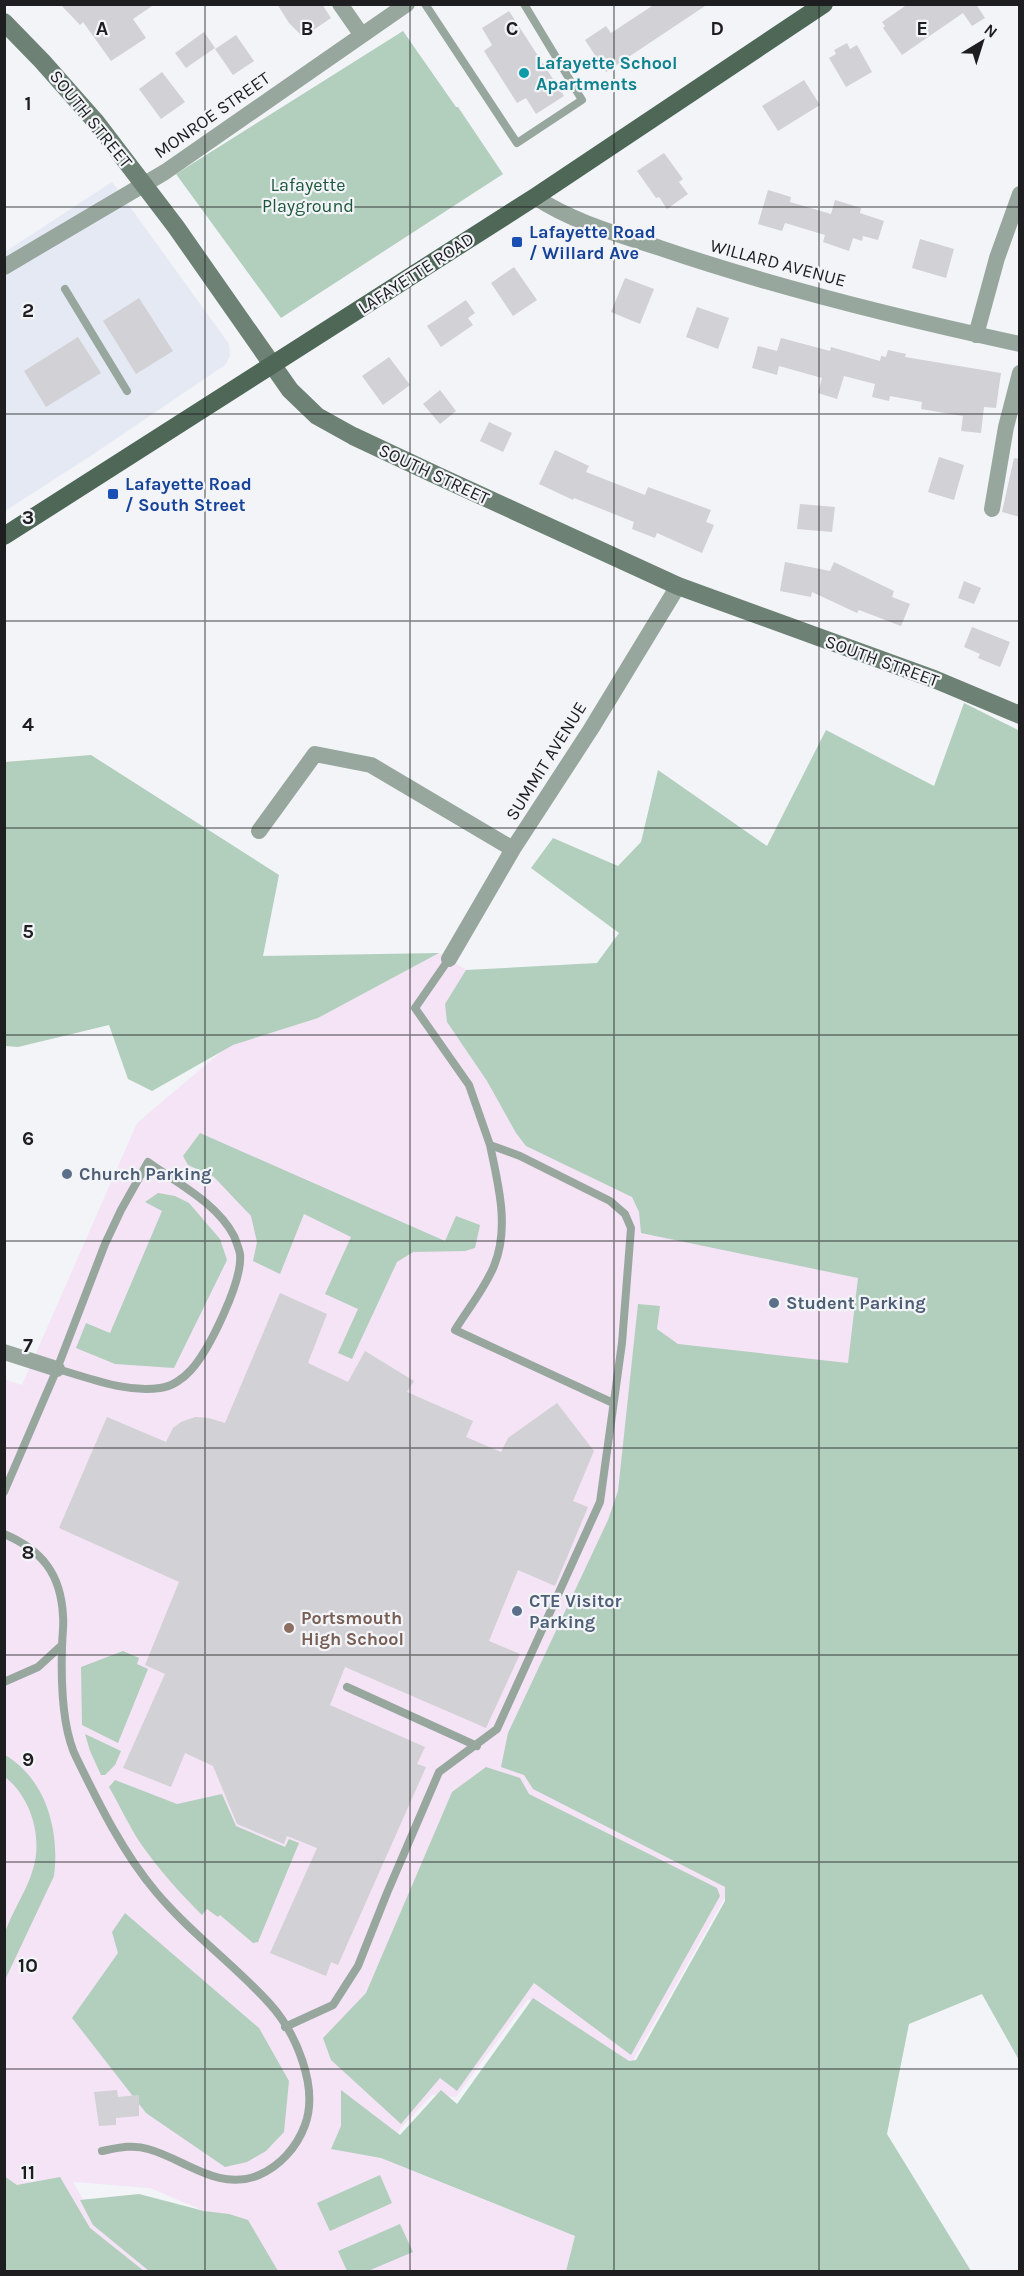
<svg xmlns="http://www.w3.org/2000/svg" width="1024" height="2276" font-family="Karla,sans-serif">
<rect width="100%" height="100%" fill="#f2f4f8"/>
<path fill="#e4e9f4" d="M112 182 229 344 230 356 225 365 92 455 5 511V252Z"/>
<path fill="#f4e4f6" d="M439 953 478 977 867 1268 854 1372 732 1885 627 2071 528 1999 456 2097 432 2095 400 2129 388 2161 575 2236 566 2271H273L214 2215 150 2188 73 2182 97 2224 151 2271H5L4 1379 22 1385 137 1123 227 1047 318 1018Z"/>
<path fill="#b2cebd" d="M403 31 456 107H458L503 174 281 318 176 174Z
M964 703 1020 731 1019 2060 982 1994 909 2024 887 2134 971 2271H566L575 2236 381 2158 331 2149 341 2126V2090L400 2135 441 2090 457 2104 533 1998 629 2061 636 2060 725 1901V1887L533 1789 524 1775 501 1767 508 1733 608 1520 618 1491 638 1304 660 1306 657 1329 678 1344 848 1363 858 1278 641 1233 639 1212 632 1197 526 1146 516 1133 487 1081 447 1022 445 1004 466 970 597 963 619 933 531 868 553 838 618 866 641 842 658 770 767 846 826 730 934 786Z
M91 755 279 875 263 956 439 953 318 1018 233 1045 152 1091 128 1079 109 1025 18 1047 5 1046V762Z
M200 1133 445 1241 456 1216 480 1225 475 1248 465 1251 413 1252 397 1262 352 1359 338 1353 358 1309 325 1294 351 1237 304 1214 280 1274 253 1261 257 1242 251 1216 214 1177 188 1165 183 1156Z
M158 1193 175 1196 189 1203 220 1239 227 1260 174 1368 115 1364 76 1348 86 1323 110 1333 162 1211 145 1202Z
M123 1651 139 1658 137 1664 148 1669 118 1743 82 1725 81 1667Z
M85 1734 121 1751 115 1765 105 1775H101L90 1751Z
M5 1755C46 1779 60 1831 54 1876L5 1980C4 1966 1 1946 5 1933 12 1911 27 1891 33 1869 43 1838 31 1797 5 1777Z
M486 1767 520 1778 529 1794 717 1888 720 1896 631 2055 534 1983 457 2091 440 2078 401 2124 331 2060 323 2038 366 1993 452 1792Z
M115 1780 177 1804 222 1794 236 1826 285 1847 289 1839 299 1843 258 1942 253 1943 220 1915 218 1917 207 1909 202 1915C180 1893 159 1870 141 1844 129 1826 120 1806 109 1787Z
M125 1913 259 2028 289 2081 284 2132 266 2151 247 2162 225 2167 146 2113 72 2018 118 1953 112 1932Z
M380 2175 392 2203 330 2231 317 2203Z
M4 2176 17 2185 60 2177 90 2228 144 2271H5Z
M139 2194 204 2211 229 2214 248 2220 278 2271H149L93 2225 80 2200Z
M400 2224 413 2252 368 2271H347L338 2251Z"/>
<path fill="#d2d1d5" d="M60 4H155L133 19 146 38 111 61 83 22 80 25Z
M277 4H322L331 18 303 37 289 23Z
M655 4H708L606 72 585 40 606 26 611 33Z
M908 4H976L985 18 972 26 963 13 902 55 883 28 885 26 882 22Z
M509 11 564 96 536 114 526 98 517 103 484 51 492 45 482 28Z
M204 32 215 48 186 68 175 53Z
M236 35 254 61 233 75 215 49Z
M847 43 850 49 857 45 872 72 846 87 829 58 836 54 834 50Z
M162 72 185 102 161 119 139 89Z
M804 80 820 105 778 131 762 106Z
M664 153 683 179 679 182 688 194 667 209 659 197 656 198 637 171Z
M768 190 791 197 790 202 831 214 835 200 861 208 860 213 884 221 878 240 863 236 862 241 853 238 849 251 823 242 825 235 785 223 782 231 758 224Z
M920 239 954 249 946 278 912 268Z
M514 267 537 300 513 316 491 283Z
M625 278 654 289 640 324 611 312Z
M139 298 173 351 136 374 103 321Z
M466 300 475 313 468 318 473 325 441 347 427 326Z
M697 307 729 318 718 349 686 337Z
M78 337 101 373 46 407 24 371Z
M781 338 830 351 831 347 880 361 881 356 886 357 888 350 906 354 905 357 1001 373 996 408 984 407 981 433 961 431 963 416 921 409 922 402 890 396 889 401 872 397 875 384 844 376 837 399 818 393 822 378 779 366 777 375 752 368 758 346 777 351Z
M389 357 410 385 383 405 362 376Z
M440 390 456 411 440 424 423 404Z
M489 422 512 433 503 452 480 441Z
M555 450 589 466 586 472 645 495 648 487 711 510 706 522 714 525 702 553 657 533 655 538 632 529 634 522 574 498 573 500 539 484Z
M939 457 964 465 954 500 928 492Z
M1014 458 1020 459V517L1002 512Z
M800 504 835 507 832 532 797 529Z
M785 562 830 571 834 562 894 591 892 597 910 604 901 626 859 610 857 613 812 592 811 597 780 591Z
M964 581 981 588 974 604 958 598Z
M972 627 1010 642 1000 667 978 658 980 654 964 647Z
M280 1293 327 1314 308 1363 348 1382 365 1351 414 1381 407 1392 473 1421 466 1437 501 1452 508 1438 557 1403 594 1451 573 1501 588 1507 555 1586 518 1570 489 1641 520 1654 486 1728 345 1667 330 1705 425 1747 417 1764 426 1767 338 1965 331 1962 326 1976 270 1953 317 1848 287 1836 284 1844 237 1824 213 1766 185 1753 171 1787 123 1768 165 1674 145 1665 179 1582 59 1528 107 1417 166 1442 173 1428 181 1422 195 1417 209 1418 225 1423Z
M117 2090 118 2097 139 2095V2116L116 2118V2125L99 2126 94 2092Z"/>
<g fill="none" stroke-linecap="round" stroke-linejoin="round">
<path stroke="#98a79d" stroke-width="8" d="M425 4 517 143 582 100 524 4
M65 289 127 391
M490 1145C498 1184 510 1227 494 1266 485 1288 468 1309 455 1330L613 1403
M4 1492 57 1369 105 1244 121 1210 148 1162C177 1183 217 1203 234 1236 236 1241 239 1249 240 1254 243 1281 209 1350 191 1370 183 1379 171 1387 160 1388 125 1393 90 1378 57 1369
M4 1534C42 1550 61 1574 63 1616 64 1626 62 1637 62 1648 61 1681 62 1730 77 1759 99 1804 123 1853 156 1892 190 1933 234 1964 270 2004 296 2033 319 2087 305 2125 297 2147 280 2166 259 2175 218 2192 185 2159 148 2149 133 2144 117 2148 102 2151
M4 1682 38 1667 62 1645
M347 1687 477 1746
M285 2027 333 2005 358 1966 387 1893 439 1772 497 1729 600 1502 622 1343 631 1228 625 1214 610 1201 520 1156 490 1145 469 1085 415 1008 449 959"/>
<path stroke="#98a79d" stroke-width="16" d="M340 4 361 34
M535 197C573 222 617 234 660 248 777 288 899 318 1020 344
M4 267 165 172 407 4
M976 335 997 258 1020 194
M992 509 1006 427 1020 373
M259 831 315 754 371 765 513 849
M449 959 513 849 591 729 678 586
M4 1352 57 1369"/>
<path stroke="#6d8174" stroke-width="18" d="M4 22 42 61 96 122 176 227 290 390 317 416 353 436 436 475 678 586 934 679 1020 715"/>
<path stroke="#4e6757" stroke-width="18" d="M4 536 535 197 824 4"/>
</g>
<path fill="none" stroke="#1e1e20" stroke-width="1.5" stroke-opacity="0.55" d="M205 4V2272M410 4V2272M614 4V2272M819 4V2272M4 207H1020M4 414H1020M4 621H1020M4 828H1020M4 1035H1020M4 1241H1020M4 1448H1020M4 1655H1020M4 1862H1020M4 2069H1020"/>
<circle fill="#0f9aa8" stroke="#f2f4f8" stroke-width="2" cx="524" cy="73" r="6"/>
<g fill="#1a4fb4" stroke="#f2f4f8" stroke-width="2">
<rect x="511" y="236" width="12" height="12" rx="3"/>
<rect x="107" y="488" width="12" height="12" rx="3"/>
</g>
<g fill="#5c6f8a" stroke="#f2f4f8" stroke-width="2">
<circle cx="67" cy="1174" r="6"/>
<circle cx="774" cy="1303" r="6"/>
<circle cx="517" cy="1611" r="6"/>
</g>
<circle fill="#8d6e63" stroke="#f2f4f8" stroke-width="2" cx="289" cy="1628" r="6"/>
<g text-anchor="middle" stroke-width="4.5" stroke-linejoin="round" paint-order="stroke">
<g font-size="18" font-weight="bold" fill="#0d838f" stroke="#f2f4f8" text-anchor="start">
<text x="536" y="69">Lafayette School<tspan x="536" dy="21">Apartments</tspan></text>
</g>
<g font-size="18" fill="#1e1e20" stroke="#f2f4f8">
<text transform="translate(212 115) rotate(-35)" y="6">MONROE STREET</text>
<text transform="translate(91 119) rotate(51)" y="6">SOUTH STREET</text>
<text transform="translate(778 263) rotate(15)" y="6">WILLARD AVENUE</text>
<text transform="translate(416 273) rotate(-33)" y="6">LAFAYETTE ROAD</text>
<text transform="translate(434 474) rotate(25)" y="6">SOUTH STREET</text>
<text transform="translate(882 661) rotate(20)" y="6">SOUTH STREET</text>
<text transform="translate(546 761) rotate(-58)" y="6">SUMMIT AVENUE</text>
</g>
<g font-size="18" fill="#1d573b" stroke="#f2f4f8">
<text x="308" y="191">Lafayette<tspan x="308" dy="21">Playground</tspan></text>
</g>
<g font-size="18" font-weight="bold" fill="#164399" stroke="#f2f4f8" text-anchor="start">
<text x="529" y="238">Lafayette Road<tspan x="529" dy="21">/ Willard Ave</tspan></text>
<text x="125" y="490">Lafayette Road<tspan x="125" dy="21">/ South Street</tspan></text>
</g>
<g font-size="18" font-weight="bold" fill="#4e5e75" stroke="#f2f4f8" text-anchor="start">
<text x="79" y="1180">Church Parking</text>
<text x="786" y="1309">Student Parking</text>
<text x="529" y="1607">CTE Visitor<tspan x="529" dy="21">Parking</tspan></text>
</g>
<g font-size="18" font-weight="bold" fill="#785e54" stroke="#f2f4f8" text-anchor="start">
<text x="301" y="1624">Portsmouth<tspan x="301" dy="21">High School</tspan></text>
</g>
</g>
<g font-size="20" text-anchor="middle" font-weight="bold" fill="#1e1e20" stroke="#f2f4f8" stroke-width="4.5" stroke-linejoin="round" paint-order="stroke">
<text x="102" y="35">A</text>
<text x="307" y="35">B</text>
<text x="512" y="35">C</text>
<text x="717" y="35">D</text>
<text x="922" y="35">E</text>
<text x="28" y="110">1</text>
<text x="28" y="317">2</text>
<text x="28" y="524">3</text>
<text x="28" y="731">4</text>
<text x="28" y="938">5</text>
<text x="28" y="1145">6</text>
<text x="28" y="1352">7</text>
<text x="28" y="1559">8</text>
<text x="28" y="1766">9</text>
<text x="28" y="1972">10</text>
<text x="28" y="2179">11</text>
</g>
<rect width="1024" height="2276" fill="none" stroke="#1e1e20" stroke-width="12"/>
<g transform="translate(982 42) rotate(38)" stroke="#f2f4f8" stroke-width="4.5" paint-order="stroke">
<path d="M0-4.5L10 22L0 15L-10 22Z" fill="#1e1e20"/>
<text y="-9" font-size="16" font-weight="bold" text-anchor="middle" fill="#1e1e20">N</text>
</g>
</svg>
